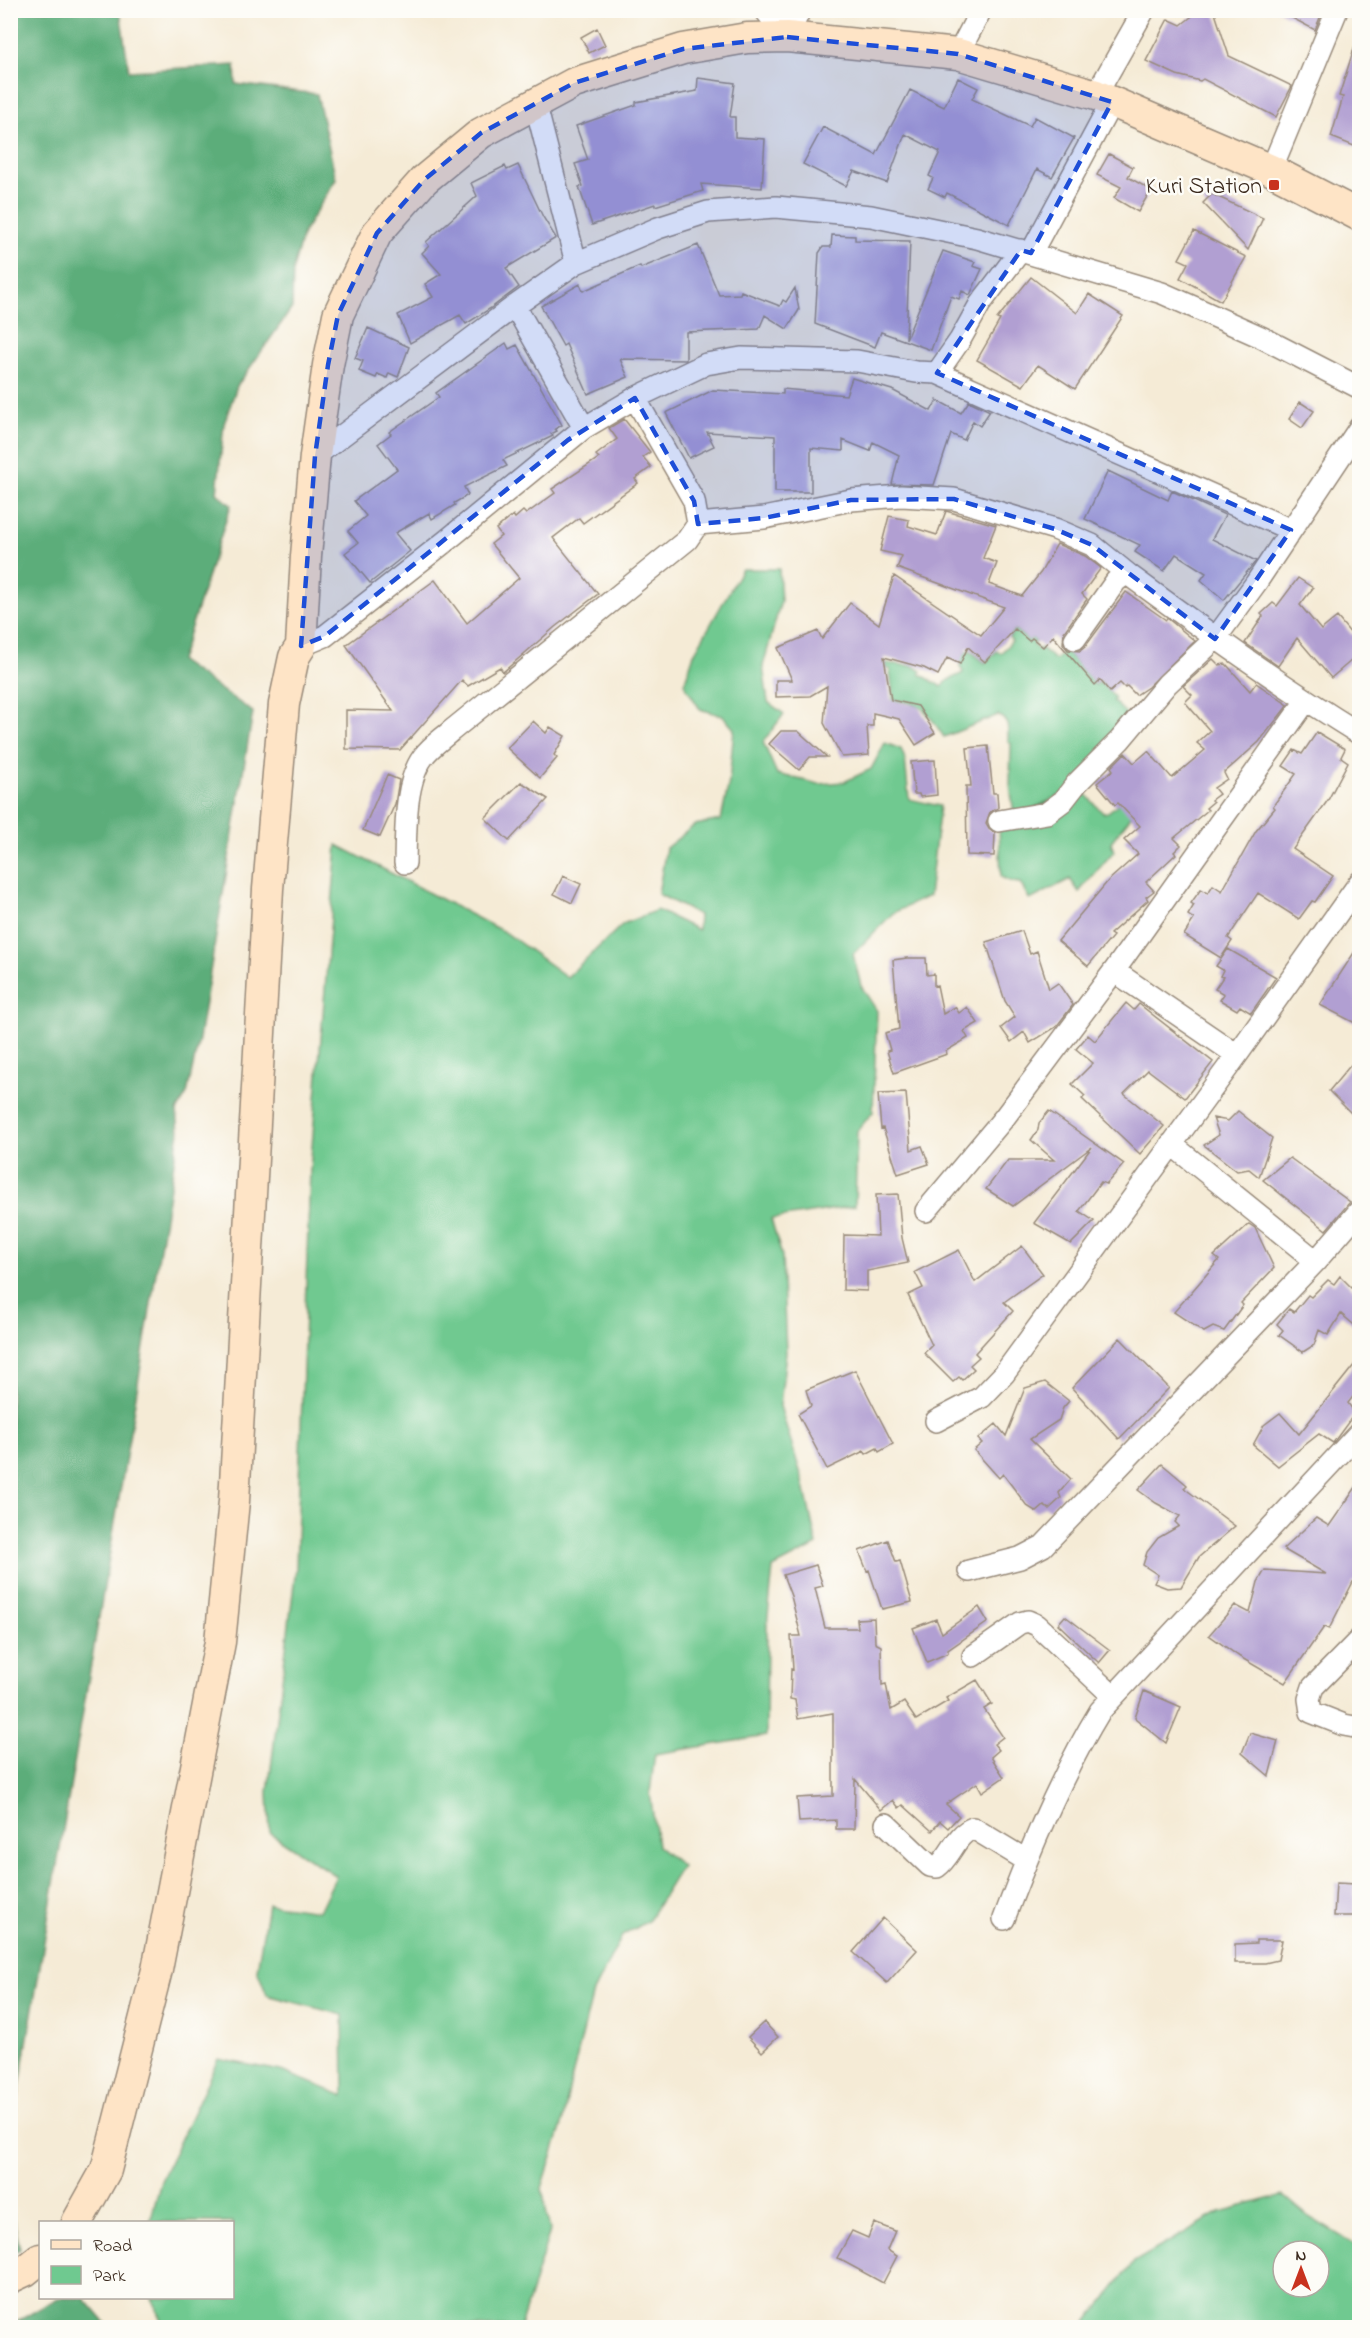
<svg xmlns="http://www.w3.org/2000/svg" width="1370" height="2338" font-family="'Indie Flower',sans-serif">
<rect width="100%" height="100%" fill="#fdfcf7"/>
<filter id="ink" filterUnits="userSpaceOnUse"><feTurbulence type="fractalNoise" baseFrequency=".0167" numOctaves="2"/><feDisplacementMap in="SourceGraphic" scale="12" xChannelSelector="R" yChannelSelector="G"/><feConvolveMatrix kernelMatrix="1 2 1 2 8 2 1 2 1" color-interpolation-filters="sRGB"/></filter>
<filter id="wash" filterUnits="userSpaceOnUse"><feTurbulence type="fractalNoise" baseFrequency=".008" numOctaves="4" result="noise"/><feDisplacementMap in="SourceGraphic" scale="24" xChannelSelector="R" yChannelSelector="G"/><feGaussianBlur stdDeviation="1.35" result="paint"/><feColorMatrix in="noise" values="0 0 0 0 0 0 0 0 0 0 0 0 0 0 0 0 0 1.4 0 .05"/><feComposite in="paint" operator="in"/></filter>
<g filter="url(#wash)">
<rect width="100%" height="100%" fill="#f5ebd6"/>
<path fill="#6fc990" stroke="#557a57" stroke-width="1.5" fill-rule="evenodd" d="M742 569H779L781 601 763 666 768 702 784 714 763 742 777 774 819 784 844 782 871 769 885 743 901 749 905 759 909 799 940 806 929 896 893 913 853 954 861 986 877 1011 873 1112 857 1131 855 1206 771 1219 782 1256 786 1352 780 1406 803 1481 817 1545 773 1568 767 1626 766 1736 655 1754 650 1792 657 1846 682 1866 648 1921 622 1936 593 1992 570 2085 562 2125 542 2188 550 2231 520 2327H165L152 2298H232V2222H150L161 2181 218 2059 281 2071 344 2096 343 2015 267 1995 257 1970 268 1904 319 1911 336 1876 270 1833 268 1792 296 1568 310 1170 337 845 506 933 567 977 623 924 657 910 698 930 699 915 658 894 666 848 695 825 721 820 729 782 734 729 723 716 700 709 684 684 694 654Z
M1015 630 1029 641 1032 638 1036 641 1033 645 1039 650 1041 648 1055 660 1065 650 1095 685 1100 682 1115 698 1113 701 1132 719 1061 799 1014 815 1010 785 1011 743 1008 742C1008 730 1010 722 998 715L944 737C927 713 925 702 893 700 893 689 890 679 890 669L886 668V663L913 666 921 671 920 674 942 687 948 680 963 673 960 666 962 663 959 659 969 650 985 663 997 651 1001 653 1012 641 1009 637Z
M1078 786 1103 813 1108 812 1132 793 1131 816 1111 842 1114 851 1079 892 1070 879 1030 900 1020 883 1012 882 1001 877 999 826Z
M1283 2195 1309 2217 1359 2247V2327H1083L1134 2262 1220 2212ZM1283 2251H1319V2287H1283Z"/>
<path fill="#5bad7a" stroke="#4b6c4c" stroke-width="1.5" d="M11 10 120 11 129 71 235 65 236 84 317 94 336 179 303 233 293 269 292 308 237 386 224 424 217 493 231 505 180 661 253 712 199 1039 187 1094 177 1111 179 1132 125 1463 11 2138 10 557 18 464 10 357Z
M10 384 16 463 11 531H10Z
M11 2208 20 2249 11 2254Z
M58 2298H84L109 2327H11V2325Z"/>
<g id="blocks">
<path fill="#b19fd2" d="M1200 10H1214L1229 56 1292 86 1276 117 1203 79 1200 81 1177 75 1146 61 1168 19 1181 25Z
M1277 10H1323L1315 30Z
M597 28 605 45 589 53 581 37Z
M1356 42 1359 43V148L1331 137 1343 97 1339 96Z
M698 78 735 83 730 117H735V137L765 139 762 188 701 184 703 191 655 206V204L592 225 579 187 583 186 575 164 588 160 576 126 636 105V102L697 91Z
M958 78 978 88 972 99 1030 126 1035 117 1074 138 1052 177 1037 169 1009 225 947 193 945 197 928 189 933 178 929 176 940 152 905 134 887 183 854 171 846 186 803 164 823 127 876 155 910 90 944 107Z
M1109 154 1133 167 1128 177 1151 190 1138 212 1114 198 1121 187 1097 175Z
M518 165 543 217 556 238 506 268 519 287 491 308 466 324 460 315 410 343 398 315 433 297 425 284 441 274 422 253 429 246 426 242 477 196 471 183 505 166 507 170Z
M1212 194 1263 218 1248 250 1203 203Z
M1194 231 1246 257 1221 301 1180 278 1188 263 1179 259Z
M832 235 855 236V240L910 241 906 339 943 251 975 262 973 266 982 269 970 295 962 291 959 299 951 296 931 350 881 332 875 347 815 324 819 253 823 247H831Z
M698 245 719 295 740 294 741 291 780 306 783 300 786 302 795 288 799 310 787 329 765 315 759 329 686 332V360L620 359 628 377 588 394 566 344 563 346 541 306 580 284 583 291 640 266 641 268Z
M1031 277 1077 313 1089 294 1123 316 1075 389 1038 365 1023 386 977 360 1000 320 997 319Z
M368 328 409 347 398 377 389 373 387 378 378 374 376 378 359 371 363 361 355 358Z
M506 343 509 349 517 345 562 425 555 429 557 431 551 434 553 436 503 460 507 466 464 487 468 495 454 503 455 505 432 519 429 513 395 533 410 551 370 583 345 553 358 543 348 531 366 516 354 501 397 469 378 444 391 434 389 432 439 397 436 393Z
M852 378 892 390 931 411 937 400 961 413 969 401 990 411 980 426 973 421 964 440 951 434 934 485 892 484 899 455 873 442 870 451 843 440V451L811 448V492H775V436L707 432 714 446 689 458 666 413 713 390 783 394V389L846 395Z
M1300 402 1314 411 1302 428 1289 419Z
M624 419 650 452 643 457 651 467 635 479 638 483 583 523 579 518 553 538 598 594 555 627 503 672 500 667 468 686 462 680 400 750 346 749V710L393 711 346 645 435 580 467 623 519 578 491 544 501 536 496 529 513 515 515 518 523 511 526 514 555 493 552 489 599 458 596 455 617 439 609 428Z
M1108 471 1168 500 1172 491 1225 515 1212 539 1256 561 1224 600 1201 580 1206 573 1176 554 1164 571 1135 552 1140 545 1085 519Z
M946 511 996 525 983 558 997 563 989 584 1022 596 1041 572 1057 544 1085 556 1101 568 1082 594 1087 599 1064 632 1063 644 1068 650 1080 651 1085 647 1126 592 1166 620 1167 618 1195 641 1148 687 1136 695 1127 686 1125 688 1120 683 1110 692 1100 680 1095 685 1053 636 1043 647 1032 638 1029 641 1015 629 985 662 968 647 960 664 947 658 938 675 924 668 884 657 891 700 918 706 935 733 916 745 899 719 873 713V726H867L869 755 842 757 824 723 827 686 810 696 776 697V680H792L778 648 818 631 822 639 850 603 879 624 894 576 981 635 1004 607 897 568 902 556 880 551 889 516 909 520 908 526 937 535Z
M1298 578 1313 588 1300 605 1321 630 1337 617 1352 635 1359 630V654L1331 678 1297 638 1278 666 1245 643 1263 616 1261 614 1273 603 1277 606Z
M1213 659 1219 665 1226 664 1250 691 1256 683 1288 705 1259 742 1224 773 1227 779 1214 788 1219 794 1211 800 1213 802 1206 808 1208 810 1174 838 1181 845 1174 852 1176 854 1146 882 1154 891 1146 897 1148 900 1110 934 1113 936 1088 966 1058 941 1108 881 1138 854 1124 840 1140 826 1118 803 1115 805 1097 783 1113 770 1111 767 1125 753 1134 763 1148 751 1172 778 1205 750 1197 743 1210 731 1185 702 1192 695 1183 686Z
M533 721 546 733 550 727 565 736 554 755 557 758 540 778 507 748Z
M781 731H798L827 757H810L799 770 769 744Z
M1317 732 1345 749 1341 757 1348 762 1328 800 1293 849 1333 876 1315 902 1312 901 1299 919 1258 893 1228 938 1232 941 1221 958 1184 935 1194 919 1188 915 1194 905 1191 903 1201 889 1208 893 1213 885 1222 891 1256 831 1275 808 1273 806 1296 774 1283 766 1294 750 1302 754Z
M988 746 993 793H997L998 808 990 812 986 823 990 830 995 833 994 856 967 855 966 786H971L967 748Z
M935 760 937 795 920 797 919 794H914L911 762Z
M387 775 399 780 395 804 380 837 363 830Z
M521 782 548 799 509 841 485 818Z
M563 876 581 884 572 903 554 894Z
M1022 931 1030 954 1037 951 1049 989 1058 983 1073 1005 1056 1027 1030 1043 1024 1032 1011 1042 1001 1028 1015 1017 1005 1001 986 942Z
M1359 945V1025L1320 1005Z
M1228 949 1276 977 1251 1013 1240 1006 1237 1010 1220 1000 1224 994 1215 989 1223 977 1220 976 1223 970 1216 966Z
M907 958H926L927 975 934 974V986L937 985 943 1014 955 1007 959 1013 967 1007 978 1023 964 1031 968 1038 946 1051 947 1054 894 1073 887 1051 890 1050 885 1033 899 1029 893 960Z
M1126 1003 1134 1010 1139 1004 1213 1062 1185 1098 1148 1070 1124 1094 1164 1126 1140 1154 1082 1099 1085 1096 1072 1084 1093 1063 1076 1049 1088 1035 1095 1041Z
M1359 1055V1121L1329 1091Z
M906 1093 911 1150 922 1146 929 1164 898 1174 883 1128 881 1129 878 1094Z
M1049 1111 1124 1164 1106 1184 1101 1182 1079 1211 1094 1221 1071 1244 1034 1223 1092 1147 1013 1206 986 1189 1008 1160H1054L1031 1140 1038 1130 1039 1123Z
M1238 1111 1272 1138 1259 1177 1249 1169 1237 1171 1204 1145 1219 1135 1213 1118 1228 1121Z
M1290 1158 1350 1202 1326 1230 1263 1180Z
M898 1194 902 1238 908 1263 867 1271V1291L843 1290 844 1235 878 1236 876 1195Z
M1249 1224 1255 1228 1274 1268 1241 1303 1243 1305 1224 1331 1213 1327 1204 1332 1174 1312 1219 1260 1214 1256Z
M1022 1246 1043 1274 1004 1302 1013 1311 975 1353 979 1357 970 1365 974 1369 962 1380 959 1377 953 1382 924 1353 932 1345 908 1295 923 1288 915 1272 959 1250 975 1282Z
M1340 1276 1359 1295V1329L1341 1314 1328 1335 1319 1330 1314 1345 1303 1352 1279 1335 1283 1330 1277 1324 1289 1309 1294 1312 1308 1295 1311 1297 1328 1280 1334 1284Z
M1120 1338 1169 1388 1119 1439 1072 1388Z
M1359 1359V1389L1348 1403 1355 1413 1333 1443 1319 1434 1278 1466 1253 1445 1264 1425 1280 1413 1299 1434Z
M855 1370 893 1444 879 1452 877 1448 866 1454 864 1451 827 1469 798 1414 811 1406 806 1390Z
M1045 1382 1069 1401 1063 1408 1059 1420 1030 1439 1071 1479 1059 1493 1061 1498 1049 1509 1044 1506 1037 1512 1027 1506 1003 1474 999 1478 974 1450 982 1443 978 1439 996 1424 1006 1436 1025 1388Z
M1162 1464 1187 1485 1184 1488 1235 1526 1199 1557 1181 1587 1167 1588 1154 1583 1158 1575 1143 1565 1147 1552 1158 1538 1179 1526 1175 1522 1180 1516 1156 1503 1138 1490Z
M1359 1483V1584L1353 1582 1329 1629 1324 1627 1285 1683 1240 1657 1209 1635 1235 1605 1250 1613 1258 1582 1265 1570 1326 1574 1283 1549 1316 1518 1329 1526Z
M888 1540 896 1562 900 1561 912 1602 882 1609 869 1570 867 1571 859 1551Z
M816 1565 823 1586 815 1588 825 1628H858L857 1619 874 1618 875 1643 881 1646 882 1685 886 1684 891 1710 904 1702 916 1720 948 1701 946 1698 977 1680 992 1704 984 1709 1003 1737 994 1744 999 1750 991 1757 1004 1777 982 1792 977 1783 946 1804 959 1816 948 1828 940 1821 932 1831 903 1805 899 1808 893 1800 881 1810 855 1779 854 1829H836V1820L799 1822 797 1798 833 1796V1713L798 1719 795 1700 790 1699 791 1669 793 1670 791 1636H801L791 1596 783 1575Z
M979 1607 988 1622 948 1650V1653L927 1662 913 1628 936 1619 942 1633Z
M1065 1616 1110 1650 1099 1663 1058 1624Z
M1144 1691 1181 1707 1166 1743 1135 1718Z
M1250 1733 1278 1741 1269 1776 1242 1753Z
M1336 1883 1355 1884 1354 1916H1334Z
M883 1918 917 1950 887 1983 853 1952Z
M1256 1940H1282L1278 1960 1265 1963H1235V1944L1256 1943Z
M764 2022 778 2037 762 2052 748 2037Z
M874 2223 895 2231 887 2250 897 2256 883 2283 837 2258 852 2231 868 2238Z"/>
</g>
</g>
<g filter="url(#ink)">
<use href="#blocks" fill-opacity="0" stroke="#988a7a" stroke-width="1.5"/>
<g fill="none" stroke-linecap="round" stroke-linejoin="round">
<defs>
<path id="street" d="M765 10 787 37 800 10
M958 54 981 10
M1096 95 1144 10
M535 102 576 263
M1271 170 1337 10
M1031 253 1112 102
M515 306 584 428
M937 373 1291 530
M315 456 515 306 576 263 658 228 708 212 776 207 871 216 977 238 1162 293 1261 337 1360 388
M698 524 764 518 851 500 901 496 954 499 1055 529 1092 545 1129 575
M1075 639 1116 581 1123 576 1129 575C1204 630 1280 685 1360 734
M301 646 325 636 446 541 584 428 635 398 706 364 741 358 857 361 916 372 937 373 960 340 980 304 1021 250
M999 821 1047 813 1063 801 1077 783 1120 740 1167 684 1215 639 1256 583 1360 427
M405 863C406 832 404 783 423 757 430 747 442 739 451 731L687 540 698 524 694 501 635 398
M1114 971 1237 1055
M1171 1144 1316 1261
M926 1211 1004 1118 1114 971 1306 701
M936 1421 982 1397 1004 1374 1237 1055 1360 882
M969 1571 1020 1558 1043 1546 1316 1261 1360 1210
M1360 1639 1313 1687 1309 1699 1311 1712 1344 1725 1360 1728
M973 1656 1020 1623 1028 1621 1037 1625 1113 1696
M886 1824 930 1866 937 1867C951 1857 956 1834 973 1828L1026 1860
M1004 1919C1030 1849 1061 1775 1100 1711L1360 1432"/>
<path id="secondary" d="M77 2222 106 2170 157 1970 220 1642 234 1501 268 889 284 704 294 657 301 646 306 556 315 456 328 365 338 315 377 233 424 180 481 133 574 83 683 49 747 38 787 37 958 54 1096 95 1271 170 1360 216
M10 2278 25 2271 40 2259"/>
</defs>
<use href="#street" stroke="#988a7a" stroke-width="24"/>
<use href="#secondary" stroke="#988a7a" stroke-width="33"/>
<use href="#street" stroke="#fff" stroke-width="21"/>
<use href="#secondary" stroke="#fee4c6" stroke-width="30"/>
</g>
</g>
<path fill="#1d4ed8" fill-opacity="0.2" stroke="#1d4ed8" stroke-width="4.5" stroke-dasharray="12 8" stroke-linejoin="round" d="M787 37 958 54 1112 102 1031 253 1021 250 937 373 1291 530 1215 639 1092 545 1055 529 954 499 851 500 764 518 698 524 694 501 635 398 568 440 325 636 301 646 315 456 328 365 338 315 377 233 424 180 481 133 574 83 683 49Z"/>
<rect fill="#c8321e" stroke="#fdfcf7" stroke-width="2" x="1268" y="179" width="12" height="12" rx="3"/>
<g text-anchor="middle" stroke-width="5" stroke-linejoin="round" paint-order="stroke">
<g font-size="24" fill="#3b2a1e" stroke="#fdfcf7" text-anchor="end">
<text x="1262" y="193">Kuri Station</text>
</g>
</g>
<rect width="1370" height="2338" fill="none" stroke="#fdfcf7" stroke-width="36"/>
<rect x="39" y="2221" width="195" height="78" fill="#fdfcf7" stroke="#afa8a0" stroke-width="1.5"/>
<rect x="51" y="2240" width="30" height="9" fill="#fee4c6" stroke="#afa8a0" stroke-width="1.5"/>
<text x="93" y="2251" font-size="18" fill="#3b2a1e">Road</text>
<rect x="51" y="2266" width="30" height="18" fill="#6fc990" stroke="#afa8a0" stroke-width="1.5"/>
<text x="93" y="2281" font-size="18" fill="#3b2a1e">Park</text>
<g transform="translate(1301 2269)"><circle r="28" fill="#fdfcf7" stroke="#afa8a0" stroke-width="1.5"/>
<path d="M0-4.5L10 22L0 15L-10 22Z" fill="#c8321e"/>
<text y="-9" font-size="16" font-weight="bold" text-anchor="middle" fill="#3b2a1e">N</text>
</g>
</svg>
